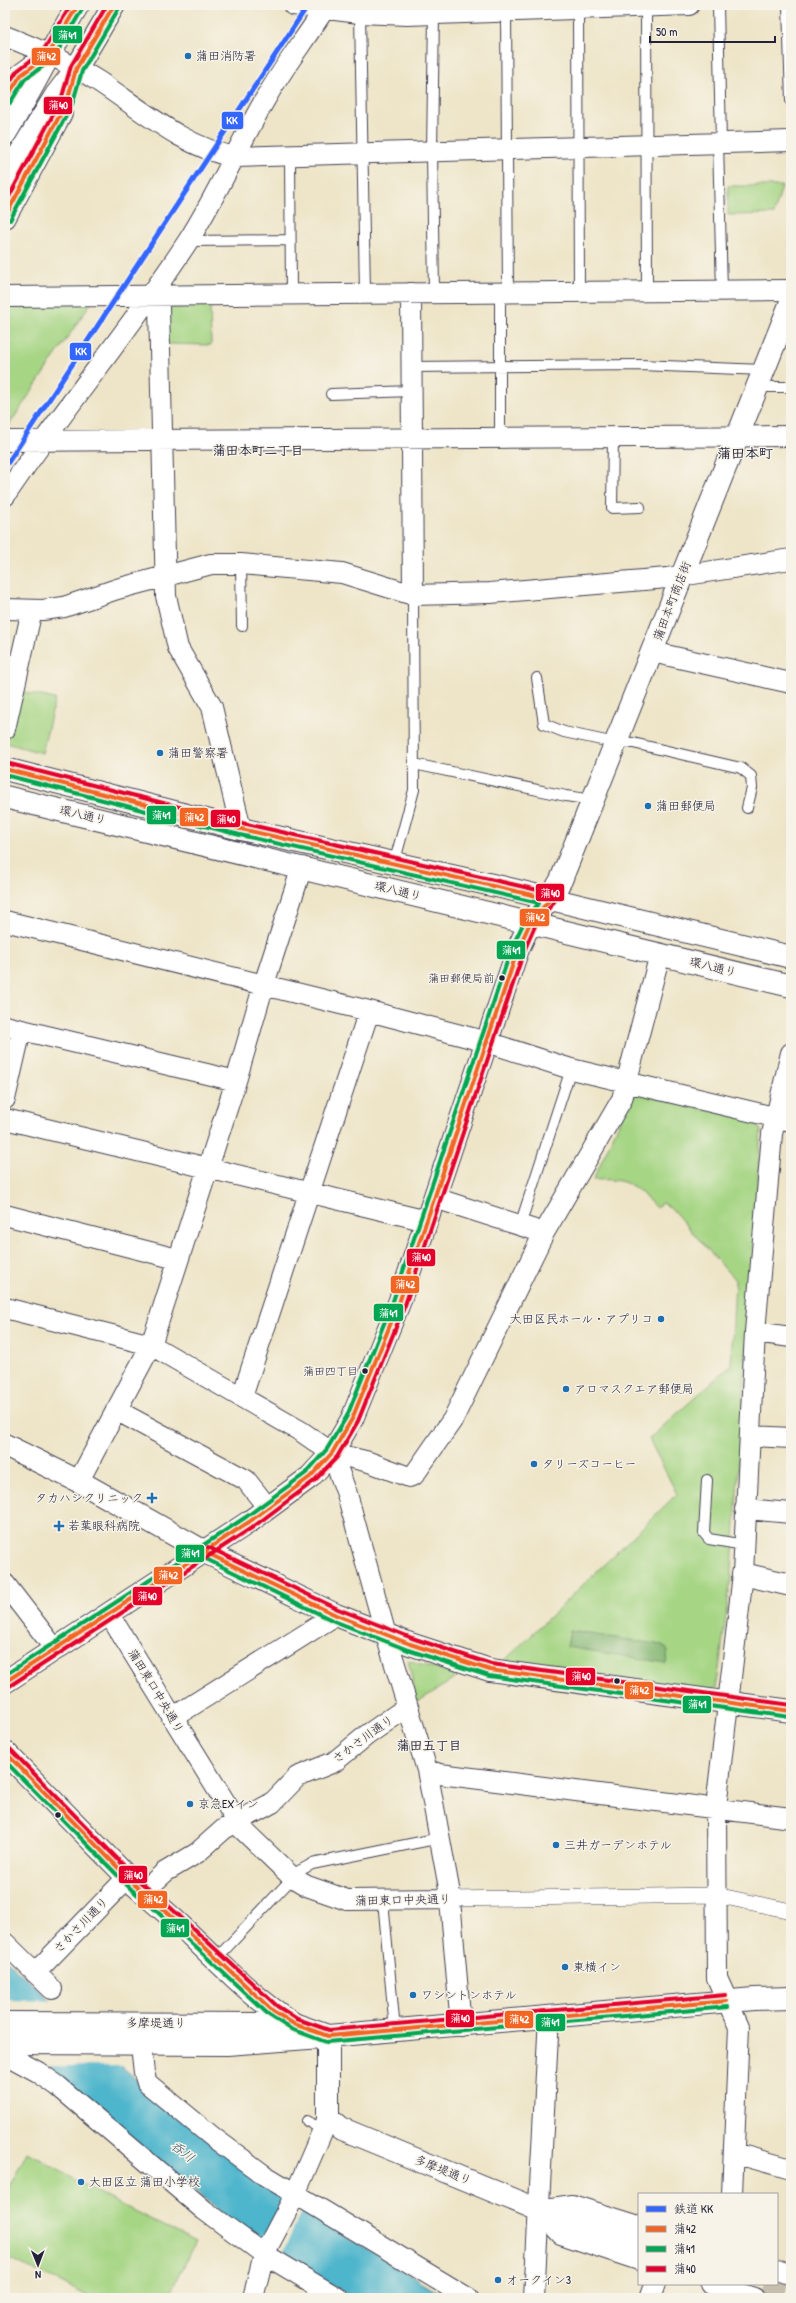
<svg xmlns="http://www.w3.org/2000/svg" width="796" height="2303" font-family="'Patrick Hand','Klee One',sans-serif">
<rect width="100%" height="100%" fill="#f7f3e8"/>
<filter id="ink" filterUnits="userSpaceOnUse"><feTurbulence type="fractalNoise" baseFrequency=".025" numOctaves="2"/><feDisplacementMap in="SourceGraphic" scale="8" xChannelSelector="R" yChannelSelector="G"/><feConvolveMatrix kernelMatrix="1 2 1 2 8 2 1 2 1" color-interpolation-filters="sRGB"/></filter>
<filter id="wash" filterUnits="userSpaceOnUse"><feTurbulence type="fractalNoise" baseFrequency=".012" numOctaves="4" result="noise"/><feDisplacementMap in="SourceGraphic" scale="16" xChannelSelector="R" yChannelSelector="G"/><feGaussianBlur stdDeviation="0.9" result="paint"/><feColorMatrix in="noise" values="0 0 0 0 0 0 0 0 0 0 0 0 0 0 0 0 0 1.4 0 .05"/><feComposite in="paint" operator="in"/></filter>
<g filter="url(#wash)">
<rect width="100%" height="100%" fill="#eee5c8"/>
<path fill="#a6d584" stroke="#647c60" d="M728 186H782L774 214 728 215Z
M92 301 5 431V302Z
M210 301 211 345 167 344 166 305Z
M18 691 55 699 42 753 6 743Z
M636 1093 754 1121 761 1130 732 1569 718 1677 716 1688 709 1691 503 1662 677 1494 649 1439 731 1365 735 1280 670 1207 662 1203 656 1208C634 1184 627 1178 593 1180L627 1105Z
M408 1660 452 1674 454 1679 419 1701 416 1699Z
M27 2152 102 2195 196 2242 168 2298H92L5 2256V2196Z"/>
<path fill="#84b672" stroke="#536c56" d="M570 1631 663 1645 668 1651 666 1663 567 1647Z"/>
<path fill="#4db5cc" stroke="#386c84" d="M5 1959 162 2103 286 2199 447 2298H353L281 2255 229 2219 100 2112 5 2026Z"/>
<path fill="#eee5c8" d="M5 2000 55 2001 125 2066H46L5 2029Z
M286 2199 303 2210 281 2255 265 2243Z"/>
</g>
<g filter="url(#ink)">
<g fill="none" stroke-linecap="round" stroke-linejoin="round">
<path stroke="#c5beac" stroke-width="22" stroke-dasharray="22 11" stroke-linecap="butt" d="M763 2284 791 2293"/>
<defs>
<path id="service" d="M718 5 721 143
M788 5 791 101
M578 6 579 291
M646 6 647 291
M506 11 508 292
M360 13 365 293
M434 14 432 152 434 293
M718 143 722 290
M290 156 291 294
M188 241 290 240
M411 367 640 365 763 370
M756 387H791
M331 394 411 391
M500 437V292
M613 437 612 508 640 507
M241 564 242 626
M537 678 544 724 564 732 606 741 633 743 741 768 751 776 752 788 747 808
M414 764 566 796 593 800
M394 864 414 790 413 595
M520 1225 571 1069
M707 1480 704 1533 709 1539 744 1545
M383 1900 395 2031
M216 1959 299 1871 312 1864 440 1838
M307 2121 323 2130"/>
<path id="pedestrian" d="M450 1899 716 1895 791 1911"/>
<path id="minor" d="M293 5 360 13 407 15 689 5
M5 36C36 48 70 63 98 81 141 109 184 148 235 157L791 141
M411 293 413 595
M150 295 159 307 166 596 178 648 212 707 241 829
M5 297 791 290
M5 441 791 436
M5 496C63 409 131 329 188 241 216 197 237 149 263 103 282 69 306 38 327 5
M5 609 43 610 64 607 117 589 211 564H241L342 573 413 595 490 593 667 578 791 559
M652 652 791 683
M5 729 32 610
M5 921 369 1011 487 1042 571 1069 791 1121
M5 1026 236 1081
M5 1099 21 1030
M5 1119 427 1221
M435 1198 544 1233
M5 1215 177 1259
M5 1308 151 1345 302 1432 332 1453 369 1462 409 1477 414 1475 453 1419 544 1233 622 1099 660 954
M755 1332 791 1337
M242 1397 369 1011
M116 1410 246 1480 268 1508
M750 1436 791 1438
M332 1453 347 1494 386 1635 427 1770 449 1888 461 2026
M82 1483 83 1473 151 1345 236 1081 264 984 302 867
M745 1509 791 1513
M5 1584 55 1649
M109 1614 241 1828 292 1877 307 1886 347 1900 450 1899
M172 1718 336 1615
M427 1770 440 1774 791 1818
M143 1892 165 1872 197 1853 224 1829 272 1803 297 1777 334 1762 367 1735 400 1712 409 1709
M5 1943 52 1989
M35 1973 127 1878
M141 2045 144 2073 147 2083 214 2138 264 2175 468 2298
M5 2054 38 2072 58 2086 204 2210 264 2254 338 2298
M734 2153 791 2169
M732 2194 739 2027 717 1978 716 1807 743 1574 755 1332 772 1134 791 1053
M639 2226 572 2205 539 2210 561 2234 639 2260
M777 2270 791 2275
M711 2284 754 2298
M253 2298 264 2254 293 2199 328 2118
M534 2298 549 2017
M650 2298 655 2284"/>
<path id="tertiary" d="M5 1445 82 1483 205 1552 336 1615 410 1644 490 1670 791 1711
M743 1574 791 1585
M5 1682 249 1522 310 1477 332 1453 352 1419 399 1303 518 949 530 923 550 899 561 880 791 302
M5 1752 136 1886C150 1899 165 1911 179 1924 216 1959 251 1997 294 2024
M328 2036 754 1999 791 1998"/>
<path id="primary" d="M5 769 241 829 501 887 791 957
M5 797 791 986
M5 2023 294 2024 328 2036
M328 2036V2118L340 2128 539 2210 639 2243
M5 2043 227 2044 321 2037"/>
<path id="trunk" d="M5 100 21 75 47 56
M5 134C31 92 52 47 78 5
M5 178 56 95 76 69 114 5
M5 217 61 113"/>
</defs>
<use href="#service" stroke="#413f50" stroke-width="12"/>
<use href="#pedestrian" stroke="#413f50" stroke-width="16"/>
<use href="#minor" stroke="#413f50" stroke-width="22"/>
<use href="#tertiary" stroke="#413f50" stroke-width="24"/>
<use href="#primary" stroke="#413f50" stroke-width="24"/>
<use href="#trunk" stroke="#413f50" stroke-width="24"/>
<use href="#service" stroke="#fff" stroke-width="10"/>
<use href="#pedestrian" stroke="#fff" stroke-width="15"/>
<use href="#minor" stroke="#fff" stroke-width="20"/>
<use href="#tertiary" stroke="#fff" stroke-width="22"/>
<use href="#primary" stroke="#fff" stroke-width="22"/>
<use href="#trunk" stroke="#fff" stroke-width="22"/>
<defs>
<path id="bus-1" d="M5 100 21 75 48 55 78 5
M5 217 67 102 76 69 114 5
M5 769 241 829 550 899 530 923 518 949 399 1303 352 1419 332 1453 310 1477 249 1522 5 1682
M205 1552 336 1615 410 1644 490 1670 791 1711
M5 1752 136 1886 155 1901 273 2011 294 2024 328 2036 727 2001"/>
<path id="bus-2" d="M10 103 25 79 53 59 83 8
M10 220 72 105 82 71 119 8
M5 775 240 835 539 903 525 920 512 947 393 1301 347 1416 327 1449 306 1473 246 1517 5 1675
M202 1557 334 1621 408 1650 489 1676 790 1717
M5 1761 132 1890 151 1906 269 2015 291 2029 326 2042 728 2007"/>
<path id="bus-3" d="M5 89 17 71 43 51 71 5
M5 204 61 100 71 66 107 5
M6 763 242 823 551 893 556 899 535 926 524 951 405 1305 358 1421 337 1457 314 1481 253 1527 8 1687
M208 1547 338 1609 412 1638 491 1664 791 1705
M9 1748 140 1882 159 1897 277 2006 297 2019 329 2030 726 1995"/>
</defs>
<use href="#bus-1" stroke="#f7f3e8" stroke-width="7"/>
<use href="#bus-2" stroke="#f7f3e8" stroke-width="7"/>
<use href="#bus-3" stroke="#f7f3e8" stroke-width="7"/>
<use href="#bus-1" stroke="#f26522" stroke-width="4"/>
<use href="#bus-2" stroke="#00a651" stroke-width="4"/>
<use href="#bus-3" stroke="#e4002b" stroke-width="4"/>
<defs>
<path id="rail-1" d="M5 467 308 5"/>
</defs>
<use href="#rail-1" stroke="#f7f3e8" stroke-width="8"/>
<use href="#rail-1" stroke="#36f" stroke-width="5"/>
</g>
</g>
<g fill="#1f6fb2" stroke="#f7f3e8" stroke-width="1.5">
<circle cx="188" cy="56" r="4"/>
<circle cx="160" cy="753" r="4"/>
<circle cx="648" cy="806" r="4"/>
<circle cx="661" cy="1319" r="4"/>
<circle cx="566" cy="1389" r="4"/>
<circle cx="534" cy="1464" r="4"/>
<path d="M150 1492h4v4h4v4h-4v4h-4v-4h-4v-4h4z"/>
<path d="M57 1520h4v4h4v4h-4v4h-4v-4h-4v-4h4z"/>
<circle cx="190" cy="1804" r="4"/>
<circle cx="556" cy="1845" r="4"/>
<circle cx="565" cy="1967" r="4"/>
<circle cx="413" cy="1995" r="4"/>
<circle cx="81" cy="2182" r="4"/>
<circle cx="498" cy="2280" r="4"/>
</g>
<g fill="#22223b" stroke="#f7f3e8" stroke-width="1.5">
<circle cx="502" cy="978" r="3.5"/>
<circle cx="365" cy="1371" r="3.5"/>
<circle cx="617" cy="1681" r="3.5"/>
<circle cx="58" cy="1815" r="3.5"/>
</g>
<g text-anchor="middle" stroke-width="3" stroke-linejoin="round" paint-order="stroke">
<g font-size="11" fill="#22223b" stroke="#f7f3e8" text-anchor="end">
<text x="494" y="982">蒲田郵便局前</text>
<text x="358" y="1375">蒲田四丁目</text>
</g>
<g font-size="12" fill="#22223b" stroke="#f7f3e8" text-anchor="start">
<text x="196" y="60">蒲田消防署</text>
<text x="168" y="757">蒲田警察署</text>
<text x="656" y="810">蒲田郵便局</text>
<text x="653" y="1323" text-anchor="end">大田区民ホール・アプリコ</text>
<text x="574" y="1393">アロマスクエア郵便局</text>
<text x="542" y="1468">タリーズコーヒー</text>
<text x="143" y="1502" text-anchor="end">タカハシクリニック</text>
<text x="68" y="1530">若葉眼科病院</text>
<text x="198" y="1808">京急EXイン</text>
<text x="564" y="1849">三井ガーデンホテル</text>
<text x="573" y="1971">東横イン</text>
<text x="421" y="1999">ワシントンホテル</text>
<text x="89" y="2186">大田区立 蒲田小学校</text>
<text x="506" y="2284">オークイン3</text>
</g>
<g font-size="12" fill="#22223b" stroke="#f7f3e8">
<text transform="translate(672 601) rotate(-69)" y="4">蒲田本町商店街</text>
<text transform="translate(83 815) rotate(13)" y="4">環八通り</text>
<text transform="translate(398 891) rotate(14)" y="4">環八通り</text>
<text transform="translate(713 967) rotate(14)" y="4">環八通り</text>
<text transform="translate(156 1691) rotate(59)" y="4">蒲田東口中央通り</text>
<text transform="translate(363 1739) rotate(-36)" y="4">さかさ川通り</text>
<text transform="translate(403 1900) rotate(-1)" y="4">蒲田東口中央通り</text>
<text transform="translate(81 1925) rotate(-46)" y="4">さかさ川通り</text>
<text x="156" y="2027">多摩堤通り</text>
<text transform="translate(443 2170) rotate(22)" y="4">多摩堤通り</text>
</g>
<g font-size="13" font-weight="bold" fill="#22223b" stroke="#f7f3e8">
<text x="258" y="455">蒲田本町二丁目</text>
<text x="429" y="1750">蒲田五丁目</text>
</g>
<g font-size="13" font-style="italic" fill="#31556e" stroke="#f7f3e8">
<text transform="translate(183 2151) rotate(38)" y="5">呑川</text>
</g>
<g font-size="14" font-weight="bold" fill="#22223b" stroke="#f7f3e8">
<text x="745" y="458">蒲田本町</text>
</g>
</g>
<g stroke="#f7f3e8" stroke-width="1.5">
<rect x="52" y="25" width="31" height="19" rx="4" fill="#00a651"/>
<rect x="31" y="47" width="30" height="19" rx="4" fill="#f26522"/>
<rect x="43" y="96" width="30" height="19" rx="4" fill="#e4002b"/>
<rect x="221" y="111" width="23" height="19" rx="4" fill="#36f"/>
<rect x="69" y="342" width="23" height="19" rx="4" fill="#36f"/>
<rect x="146" y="805" width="31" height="20" rx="4" fill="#00a651"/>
<rect x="179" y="807" width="30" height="20" rx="4" fill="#f26522"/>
<rect x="210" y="809" width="31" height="19" rx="4" fill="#e4002b"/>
<rect x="535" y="883" width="30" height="19" rx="4" fill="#e4002b"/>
<rect x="519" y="908" width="31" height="19" rx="4" fill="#f26522"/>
<rect x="496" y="940" width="30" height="20" rx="4" fill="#00a651"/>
<rect x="406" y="1248" width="30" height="19" rx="4" fill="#e4002b"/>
<rect x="390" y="1275" width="30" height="19" rx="4" fill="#f26522"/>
<rect x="373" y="1303" width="31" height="19" rx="4" fill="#00a651"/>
<rect x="175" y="1544" width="30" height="19" rx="4" fill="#00a651"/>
<rect x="153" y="1566" width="30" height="19" rx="4" fill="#f26522"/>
<rect x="132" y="1586" width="31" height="20" rx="4" fill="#e4002b"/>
<rect x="565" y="1667" width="31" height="19" rx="4" fill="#e4002b"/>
<rect x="624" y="1681" width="30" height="19" rx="4" fill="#f26522"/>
<rect x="682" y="1695" width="30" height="19" rx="4" fill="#00a651"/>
<rect x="118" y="1865" width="30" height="19" rx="4" fill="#e4002b"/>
<rect x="137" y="1890" width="31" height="19" rx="4" fill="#f26522"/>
<rect x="160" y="1918" width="30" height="20" rx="4" fill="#00a651"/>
<rect x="445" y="2009" width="30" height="19" rx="4" fill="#e4002b"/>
<rect x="504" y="2010" width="30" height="19" rx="4" fill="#f26522"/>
<rect x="535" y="2013" width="31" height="19" rx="4" fill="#00a651"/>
</g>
<g font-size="11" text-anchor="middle" font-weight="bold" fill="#fff">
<text x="67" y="39">蒲41</text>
<text x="46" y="60">蒲42</text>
<text x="58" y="109">蒲40</text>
<text x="232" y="124">KK</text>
<text x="81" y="355">KK</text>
<text x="161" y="819">蒲41</text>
<text x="194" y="821">蒲42</text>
<text x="226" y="823">蒲40</text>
<text x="550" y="897">蒲40</text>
<text x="535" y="921">蒲42</text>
<text x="511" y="954">蒲41</text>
<text x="421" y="1261">蒲40</text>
<text x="405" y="1288">蒲42</text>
<text x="388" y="1317">蒲41</text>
<text x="190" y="1557">蒲41</text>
<text x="168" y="1579">蒲42</text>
<text x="147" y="1600">蒲40</text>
<text x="581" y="1680">蒲40</text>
<text x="639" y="1694">蒲42</text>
<text x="697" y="1708">蒲41</text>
<text x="133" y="1879">蒲40</text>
<text x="153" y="1903">蒲42</text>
<text x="175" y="1932">蒲41</text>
<text x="460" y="2022">蒲40</text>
<text x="519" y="2023">蒲42</text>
<text x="550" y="2026">蒲41</text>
</g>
<rect width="796" height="2303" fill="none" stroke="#f7f3e8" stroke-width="20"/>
<rect x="638" y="2193" width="140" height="92" fill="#f7f3e8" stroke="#a29fa3"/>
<rect x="646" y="2206" width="20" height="6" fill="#3366ff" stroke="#a29fa3"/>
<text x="674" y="2213" font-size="12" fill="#22223b">鉄道 KK</text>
<rect x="646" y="2226" width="20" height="6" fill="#f26522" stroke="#a29fa3"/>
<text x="674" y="2233" font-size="12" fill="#22223b">蒲42</text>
<rect x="646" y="2246" width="20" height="6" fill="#00a651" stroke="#a29fa3"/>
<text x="674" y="2253" font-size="12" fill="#22223b">蒲41</text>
<rect x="646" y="2266" width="20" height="6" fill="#e4002b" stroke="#a29fa3"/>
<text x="674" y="2273" font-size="12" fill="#22223b">蒲40</text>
<g transform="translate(38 2265) rotate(179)" stroke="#f7f3e8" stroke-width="3" paint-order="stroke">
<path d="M0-3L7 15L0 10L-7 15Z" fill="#22223b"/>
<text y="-6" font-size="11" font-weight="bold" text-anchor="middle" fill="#22223b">N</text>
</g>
<path d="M650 36v6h125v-6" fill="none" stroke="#22223b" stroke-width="2"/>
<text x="656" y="36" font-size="12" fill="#22223b" stroke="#f7f3e8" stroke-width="3" paint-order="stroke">50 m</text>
</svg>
